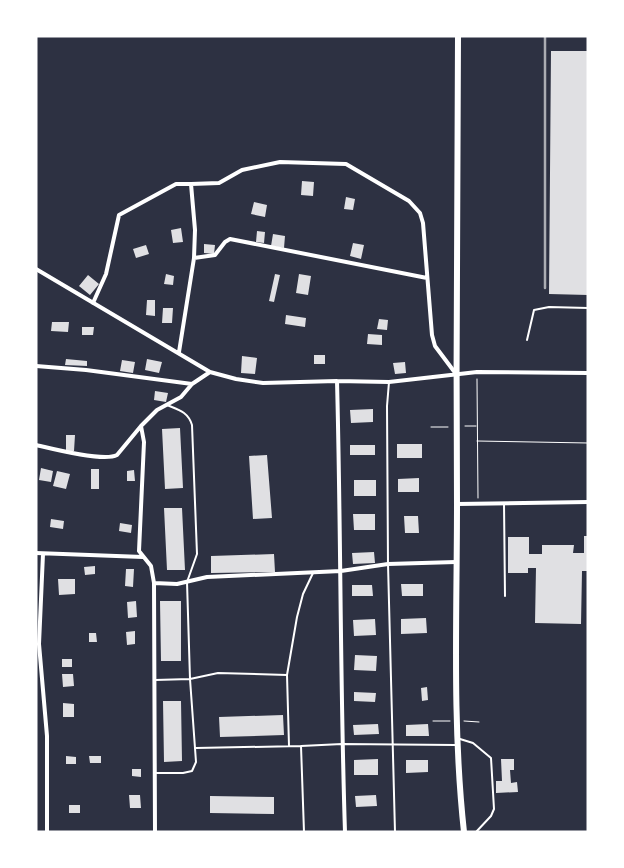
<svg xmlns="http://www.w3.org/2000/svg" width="624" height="868" font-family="Literata,serif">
<rect width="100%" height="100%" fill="#2d3142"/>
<path fill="#e0e0e3" d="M551 51H588V295L549 294Z
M302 181 314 182 313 196 301 195Z
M346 197 355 199 353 210 344 209Z
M254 202 267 205 265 217 251 214Z
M181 228 183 242 173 243 171 230Z
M257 231 265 232 264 243 256 242Z
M273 234 285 236 284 248 271 246Z
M353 243 364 245 361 259 350 256Z
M204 244 215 245 214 254 204 253Z
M146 245 149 254 136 258 133 249Z
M166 274 174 276 173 285 164 284Z
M275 274 280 275 274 302 269 301Z
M299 274 311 276 308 295 296 293Z
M88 275 99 284 90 295 79 286Z
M147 300H155V316L146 315Z
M163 308H173L172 323H162Z
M286 315 306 318 305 327 285 324Z
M379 319 388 320 387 330 377 329Z
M52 322H69L68 332 51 331Z
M82 327H94L93 335H82Z
M368 334 382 335V345L367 344Z
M314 355H325V364H314Z
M242 356 257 358 255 374 241 373Z
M66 359 87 361V366L65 365Z
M147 359 162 362 159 373 145 370Z
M122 360 135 362 133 373 120 371Z
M405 362 406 373 395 374 393 363Z
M155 391 168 393 166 402 154 400Z
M373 409V422L351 423 350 410Z
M180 428 183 488 165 489 162 429Z
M66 435H75L74 451H66Z
M397 444H422V458H397Z
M350 445H375V455H350Z
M267 455 272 518 253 519 249 456Z
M41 468 53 471 51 482 39 480Z
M91 469H99V489H91Z
M134 470 135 481H127V471Z
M57 471 70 474 66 489 53 486Z
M419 478V492H398V479Z
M354 480H376V496H354Z
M164 508H182L185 570H167Z
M353 514H375V530H354Z
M404 516H418L419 533H405Z
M51 519 64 521 63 529 50 527Z
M120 523 132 525 131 533 119 531Z
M584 536H588V571H582L581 624 535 623 536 568H528V573H508V537H529V554H542V545H574L573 553H584Z
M374 552 375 563 353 564 352 553Z
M274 554 275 572 211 573V556Z
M95 566V574L85 575 84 567Z
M126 569H134L133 587 125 586Z
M58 579H75V594L59 595Z
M401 584H423V596H402Z
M352 585H372L373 596H352Z
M136 601 137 617 128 618 127 602Z
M160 601H181V661H161Z
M426 618 427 633 401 634V619Z
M375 619 376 635 354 636 353 620Z
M135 631V644L127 645 126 632Z
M89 633H96L97 642H89Z
M355 655 377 656 376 671 354 670Z
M62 659H72V667H62Z
M62 674H73L74 686 63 687Z
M427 687 428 700 422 701 421 688Z
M354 692 376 693 375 702 354 701Z
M163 701H181L182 761 164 762Z
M63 703 74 704V717H63Z
M283 715 284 735 220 737 219 717Z
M378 724 379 734 354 735 353 725Z
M428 724 429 736H406V725Z
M66 756 76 757V764H66Z
M89 756H101V763H90Z
M378 759V775H354V760Z
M501 759H514V770H510L511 783 517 782 518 792 496 793V781H502Z
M406 760H428V772L406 773Z
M132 769H141V777L132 776Z
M129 795H140L141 808H130Z
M376 795 377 806 356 807 355 796Z
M210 796 274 797V814L210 813Z
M69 805H80V813H69Z"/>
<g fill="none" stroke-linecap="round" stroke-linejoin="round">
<path stroke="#fff" stroke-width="1" d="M477 379 478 498
M465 426H476
M431 427H448
M477 441 588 443
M433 721H450
M464 721 479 722"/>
<path stroke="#fff" stroke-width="2" d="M527 340 534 310 549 307 588 308
M389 382 387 406 388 564 395 832
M504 503 505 596
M155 680 190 679 218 673 287 675
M460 739 473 743 491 758 494 809 491 816 476 832
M289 746 287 675 297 617 303 594 313 573
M196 748 301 746
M156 773H183L192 771 196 762 190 679 187 582 197 554 192 425C188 412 179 410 167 405
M304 832 301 746 342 744 455 745"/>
<path stroke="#fff" stroke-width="4" d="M194 258 215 255 225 242 230 239 427 278
M36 269 210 372 236 379 263 383 337 381 389 382 477 372 588 373
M93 303 106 274 119 215 176 184H191
M179 352 194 258 195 230 191 184 219 183 242 170 280 162 346 164 409 201 420 213 423 223 432 335 435 346 456 374
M36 366 86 370 192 384
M337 381C341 531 340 682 345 832
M36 445C53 449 104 462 117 455L141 426
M457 504 588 502
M36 553 143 557
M43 554 39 644 47 736V832
M154 583 177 584 207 577 341 571 388 564 456 562
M155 832 154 583 151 566 139 551 144 442 141 426 157 410 181 397 192 384 210 372"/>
<path stroke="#fff" stroke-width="6" d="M458 36C457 192 456 348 457 504 457 613 452 723 464 832"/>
<path stroke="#abadb3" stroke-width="2.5" d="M545 288V36"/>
</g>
<rect width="624" height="868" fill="none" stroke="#ffffff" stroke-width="75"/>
</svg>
